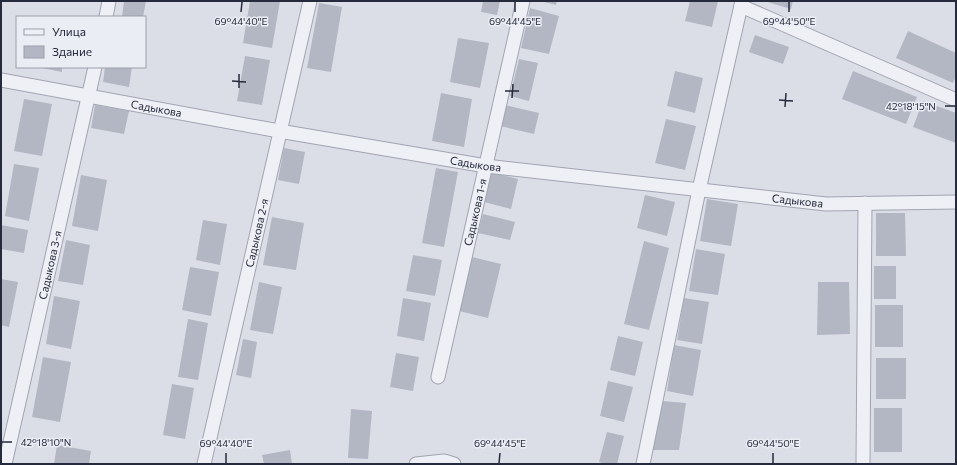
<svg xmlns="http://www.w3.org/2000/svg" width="957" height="465" font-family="Commissioner,sans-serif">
<rect width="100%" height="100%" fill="#dcdee7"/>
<path fill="#b3b7c4" d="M124 1H146L143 17H122Z
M250 1H280L272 48 243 43Z
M483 1H500L497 15 481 12Z
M540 1H557L556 5Z
M690 1H718L712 27 685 21Z
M764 1H793L791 9Z
M319 3 342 7 331 72 307 68Z
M530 8 559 16 549 54 521 48Z
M908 31 956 53V76L953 83 896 58Z
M755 35 789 47 783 64 749 52Z
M458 38 489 43 480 88 450 82Z
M245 56 270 60 262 105 237 101Z
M519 59 538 63 529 101 510 96Z
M37 67H62V72Z
M105 67H132L129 87 103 82Z
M675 71 703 78 695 113 667 106Z
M853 71 917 97 906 124 842 99Z
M441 93 472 99 464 147 432 141Z
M24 99 52 104 42 156 14 151Z
M923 101 956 113V143L913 127Z
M95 105 129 111 124 134 91 128Z
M505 105 539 113 534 134 500 126Z
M666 119 696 126 685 170 655 163Z
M284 148 305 152 299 184 278 180Z
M14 164 39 168 29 221 5 216Z
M436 168 458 172 444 247 422 243Z
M491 172 518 179 511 209 484 202Z
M81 175 107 180 98 231 72 226Z
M645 195 675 202 667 236 637 228Z
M707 199 738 204 731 246 700 241Z
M876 213H905L906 256H876Z
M483 214 515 222 510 240 478 233Z
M272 217 304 223 296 270 263 265Z
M203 220 227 224 220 265 196 260Z
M1 225 28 230 24 253 1 249Z
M66 240 90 245 83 285 58 281Z
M644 241 669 248 649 330 624 324Z
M696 249 725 254 718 295 689 291Z
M413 255 442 260 435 296 406 291Z
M472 257 501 264 488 318 459 311Z
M874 266H896V299H874Z
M190 267 219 272 211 316 182 310Z
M1 279 18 282 9 327 1 325Z
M259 282 282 287 273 334 250 330Z
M818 282H849L850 334 817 335Z
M54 296 80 301 71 349 46 344Z
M403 298 431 303 424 341 397 336Z
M684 298 709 302 702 344 677 340Z
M875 305H903V347H875Z
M188 319 208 323 198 380 178 377Z
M618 336 643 342 635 376 610 370Z
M243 339 257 342 251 378 236 375Z
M674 345 701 350 693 396 667 391Z
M396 353 419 357 413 391 390 387Z
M43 357 71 362 60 422 32 417Z
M876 358H906V399H876Z
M608 381 633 387 624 422 600 416Z
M172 384 194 388 185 439 163 435Z
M662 401 686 403 679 450H653Z
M874 408H902V452H874Z
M351 409 372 411 368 459 348 458Z
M607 432 624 436 617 464H606L599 462Z
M57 445 91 451 89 464H54Z
M290 450 292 464H264L262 455Z"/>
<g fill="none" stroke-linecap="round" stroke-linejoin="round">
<defs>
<g id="minor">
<path d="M741 6 956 100"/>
<path d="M106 17 109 1"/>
<path id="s1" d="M1 80 279 131 486 166 826 204 956 202"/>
<path id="s2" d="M438 377 523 1"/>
<path id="s3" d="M5 464 95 67"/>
<path id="s4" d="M204 464 310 1"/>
<path d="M416 464 444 461 454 464"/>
<path d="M643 464 699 190 742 1"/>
<path d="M863 464 865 203"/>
</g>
</defs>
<use href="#minor" stroke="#a1a4b1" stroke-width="15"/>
<use href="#minor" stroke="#eef0f5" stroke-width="13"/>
</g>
<path fill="none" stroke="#252a3d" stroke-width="1.5" d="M241 12 242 2M515 12V2M789 12V2M232 81 246 82M239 88V74M505 91H519M512 98 513 84M779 100 793 101M945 106H955M785 107 786 93M2 442H12M226 463V453M499 463 500 453M773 463V453"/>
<g text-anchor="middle" stroke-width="3" stroke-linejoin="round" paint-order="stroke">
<g font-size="11" fill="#252a3d" stroke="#ebedf4">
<text dy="4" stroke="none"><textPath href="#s1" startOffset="158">Садыкова</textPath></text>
<text dy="4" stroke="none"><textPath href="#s1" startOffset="482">Садыкова</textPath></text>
<text dy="4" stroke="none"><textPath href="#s1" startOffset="806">Садыкова</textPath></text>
<text dy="4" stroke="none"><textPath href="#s2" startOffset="169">Садыкова 1-я</textPath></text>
<text dy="4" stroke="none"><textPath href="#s4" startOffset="237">Садыкова 2-я</textPath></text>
<text dy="4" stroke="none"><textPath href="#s3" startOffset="204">Садыкова 3-я</textPath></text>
</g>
</g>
<g font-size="10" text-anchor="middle" fill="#252a3d" stroke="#ebedf4" stroke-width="3" stroke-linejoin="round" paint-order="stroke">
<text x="241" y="25">69°44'40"E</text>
<text x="515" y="25">69°44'45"E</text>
<text x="789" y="25">69°44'50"E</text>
<text x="911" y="110">42°18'15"N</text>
<text x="46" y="446">42°18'10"N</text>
<text x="226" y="447">69°44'40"E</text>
<text x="500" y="447">69°44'45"E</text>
<text x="773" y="447">69°44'50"E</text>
</g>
<rect width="957" height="465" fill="none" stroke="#252a3d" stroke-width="4"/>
<rect x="16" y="16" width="130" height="52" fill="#ebedf4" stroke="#9c9fab"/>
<rect x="24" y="29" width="20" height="6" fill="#eef0f5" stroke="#9c9fab"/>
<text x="52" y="36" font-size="12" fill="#252a3d">Улица</text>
<rect x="24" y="46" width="20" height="12" fill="#b3b7c4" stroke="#9c9fab"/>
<text x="52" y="56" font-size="12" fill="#252a3d">Здание</text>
</svg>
